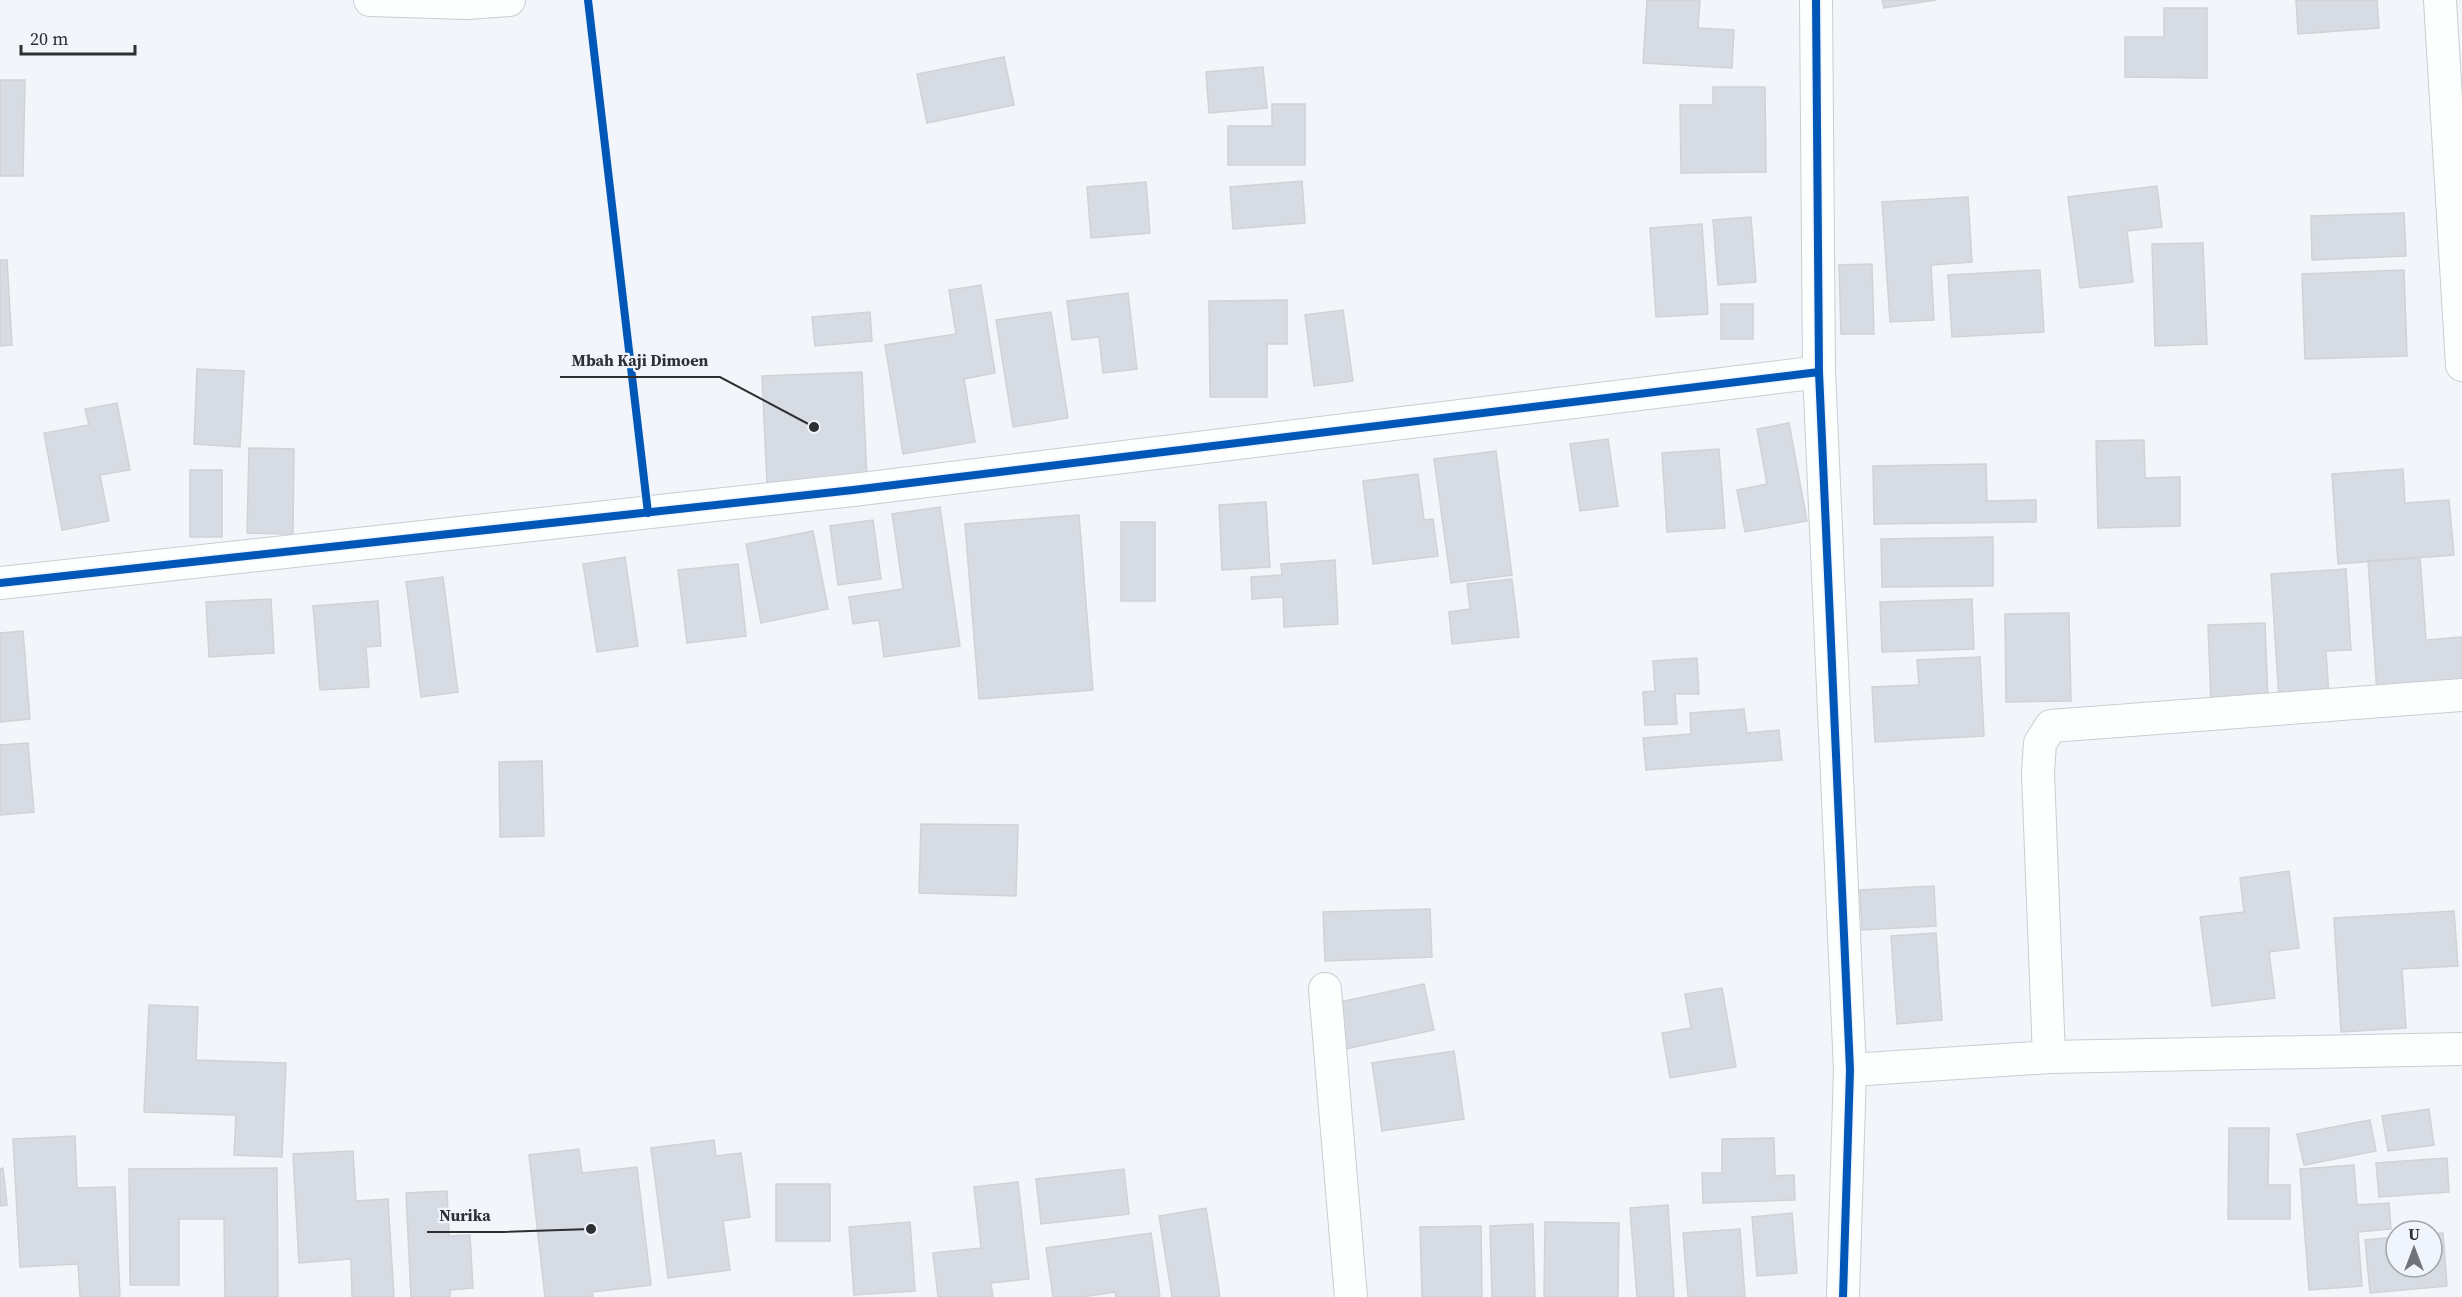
<svg xmlns="http://www.w3.org/2000/svg" width="2462" height="1297" font-family="'Source Serif 4',serif">
<rect width="100%" height="100%" fill="#f2f5fa"/>
<path fill="#d7dce4" stroke="#d0d2d6" stroke-width="1.5" d="M1647 0H1700L1698 28 1734 30 1732 68 1643 63Z
M1882 0H1936L1884 8Z
M2296 0H2377L2379 28 2298 34Z
M2164 8H2207V78L2125 77V37H2164Z
M1004 57 1014 105 927 123 917 74Z
M1263 67 1267 108 1209 113 1206 72Z
M0 80H25L23 176H0Z
M1713 87H1765L1766 172 1681 173 1680 105H1713Z
M1272 104H1305V165H1228V126H1272Z
M1302 181 1305 223 1233 229 1230 187Z
M1146 182 1150 233 1091 238 1087 187Z
M2157 186 2162 227 2127 231 2133 282 2080 288 2068 197Z
M1968 197 1972 262 1931 265 1934 320 1890 322 1882 202Z
M2404 213 2406 256 2312 260 2311 216Z
M1751 217 1756 282 1718 285 1713 220Z
M1702 224 1708 314 1656 317 1650 228Z
M2203 243 2207 344 2155 346 2152 244Z
M0 260H7L12 345 0 346Z
M1872 264 1874 334H1841L1839 265Z
M2040 270 2044 332 1952 337 1948 275Z
M2404 270 2407 356 2305 359 2302 274Z
M981 285 995 373 964 379 975 442 903 454 885 345 956 334 949 290Z
M1128 293 1137 369 1103 373 1099 337 1072 340 1067 301Z
M1287 300V344H1267V397H1210L1209 301Z
M1721 304H1753V339H1721Z
M1343 310 1353 381 1314 386 1305 315Z
M870 312 872 341 815 346 812 317Z
M1051 312 1068 418 1013 427 996 320Z
M197 369 244 371 240 447 194 444Z
M862 372 867 478 767 483 762 376Z
M117 403 130 470 100 475 109 521 62 530 44 433 89 425 85 409Z
M1789 423 1807 521 1745 532 1737 490 1767 484 1757 429Z
M1608 439 1618 506 1580 511 1570 444Z
M2144 440 2145 478 2180 477V526L2098 528 2096 441Z
M249 448 294 449 293 534 247 533Z
M1719 449 1725 528 1667 532 1662 453Z
M1496 451 1512 575 1451 583 1434 459Z
M1986 464 1987 501 2036 500V522L1874 524 1873 466Z
M2403 469 2405 503 2449 500 2454 555 2338 564 2332 474Z
M190 470H222V537H190Z
M1418 474 1424 520 1433 519 1438 556 1373 564 1363 481Z
M1266 502 1270 567 1222 570 1219 505Z
M940 507 960 646 884 657 879 620 853 624 849 597 903 589 892 514Z
M1079 515 1093 690 979 699 965 524Z
M873 520 881 579 838 585 830 526Z
M1121 522H1155V601H1121Z
M813 531 828 609 761 623 746 544Z
M1993 537V586L1882 587 1881 539Z
M625 557 638 646 597 652 583 564Z
M2420 557 2426 640 2462 637V688L2377 693 2368 561Z
M1335 560 1338 624 1284 627 1283 597 1252 599 1251 577 1282 575 1281 564Z
M738 564 746 636 687 643 678 570Z
M2346 569 2351 650 2326 651 2329 696 2279 699 2271 574Z
M443 577 458 692 421 697 406 582Z
M1512 579 1519 637 1452 644 1449 612 1470 609 1467 584Z
M271 599 274 653 209 657 206 602Z
M1972 599 1974 649 1882 652 1880 602Z
M378 601 381 646 366 647 369 687 320 690 313 606Z
M2069 613 2071 701 2006 702 2005 614Z
M2265 623 2268 701 2211 703 2208 625Z
M23 631 30 719 0 722V633Z
M1980 657 1984 736 1875 742 1872 687 1919 685 1917 660Z
M1697 658 1699 694H1675L1677 724 1645 725 1643 692 1655 691 1653 661Z
M1744 709 1747 733 1779 730 1782 760 1646 770 1643 738 1691 734 1690 713Z
M28 743 34 812 0 815V745Z
M542 761 544 836 500 837 499 762Z
M921 824 1018 825 1016 896 919 893Z
M2289 871 2299 948 2269 952 2275 998 2212 1006 2200 917 2244 912 2240 878Z
M1934 886 1936 926 1862 930 1860 890Z
M1430 909 1432 957 1325 961 1323 912Z
M2454 911 2458 966 2402 969 2406 1028 2341 1032 2334 918Z
M1936 933 1942 1020 1897 1024 1891 936Z
M1424 984 1434 1030 1345 1049 1335 1003Z
M1722 988 1736 1067 1670 1078 1662 1033 1691 1028 1685 994Z
M149 1005 198 1007 196 1060 286 1063 282 1157 234 1155 236 1115 144 1112Z
M1454 1051 1464 1119 1382 1131 1372 1063Z
M2429 1109 2434 1145 2388 1151 2382 1116Z
M2370 1120 2376 1151 2304 1165 2297 1134Z
M2229 1128H2269L2268 1185H2290V1219H2228Z
M75 1136 77 1188 115 1187 120 1297H80L78 1264 20 1267 13 1139Z
M1774 1138 1775 1176 1794 1175 1795 1200 1703 1203 1702 1173H1722V1139Z
M714 1140 716 1156 741 1153 750 1217 723 1221 730 1270 668 1278 651 1148Z
M579 1149 582 1173 637 1167 651 1285 592 1292 593 1297H545L529 1155Z
M353 1151 356 1201 388 1199 394 1297H352L351 1259 299 1263 293 1154Z
M2447 1158 2449 1192 2379 1197 2376 1163Z
M2354 1165 2357 1205 2389 1203 2391 1229 2358 1232 2362 1286 2309 1290 2300 1169Z
M3 1168 7 1205 0 1206V1169Z
M277 1168 278 1297H225L224 1219H179V1285H130L129 1169Z
M1124 1169 1129 1214 1041 1224 1036 1179Z
M1018 1182 1029 1279 991 1283 993 1297H938L933 1253 981 1248 974 1187Z
M776 1184H830V1241H776Z
M447 1191 449 1236 470 1235 473 1288 450 1290V1297H411L406 1193Z
M1668 1205 1674 1297H1637L1630 1208Z
M1206 1208 1220 1297H1172L1159 1216Z
M1792 1213 1797 1273 1757 1276 1752 1217Z
M910 1222 915 1291 854 1295 849 1227Z
M1545 1222 1619 1223 1618 1297H1544Z
M1533 1224 1535 1297H1492L1490 1226Z
M1481 1226 1482 1297H1422L1420 1227Z
M1740 1229 1745 1297H1688L1683 1233Z
M1151 1233 1160 1297H1116L1115 1292 1081 1297H1053L1046 1248Z
M2443 1233 2447 1286 2370 1293 2365 1240 2396 1237V1267H2432V1234Z"/>
<g fill="none" stroke-linecap="round" stroke-linejoin="round">
<defs>
<path id="minor" d="M370 0 467 3 509 0
M2440 0 2462 365
M1819 372 1850 1070 1843 1297
M0 583 853 490 1819 372 1816 0
M1325 989 1351 1297
M2049 1057 2038 773 2040 743 2051 726 2462 695
M1850 1070 2049 1057 2462 1049"/>
</defs>
<use href="#minor" stroke="#cacdd1" stroke-width="34"/>
<use href="#minor" stroke="#fdfefe" stroke-width="32"/>
<defs>
<path id="cycleway" d="M588 0 648 513
M1819 372 1850 1070 1843 1297
M0 583 853 490 1819 372 1816 0"/>
</defs>
<use href="#cycleway" stroke="#eff4fd" stroke-width="11"/>
<use href="#cycleway" stroke="#0057b8" stroke-width="8"/>
</g>
<path fill="none" stroke="#2d2f33" stroke-width="2" d="M814 427L720 377H560M591 1229L503 1232H427"/>
<g fill="#2d2f33" stroke="#eff4fd" stroke-width="2">
<circle cx="814" cy="427" r="6"/>
<circle cx="591" cy="1229" r="6"/>
</g>
<g font-size="16" text-anchor="middle" font-weight="bold" fill="#2d2f33" stroke="#eff4fd" stroke-width="4.5" stroke-linejoin="round" paint-order="stroke">
<text x="640" y="366">Mbah Kaji Dimoen</text>
<text x="465" y="1221">Nurika</text>
</g>
<g transform="translate(2414 1249)"><circle r="28" fill="#eff4fd" stroke="#a1a5ac" stroke-width="1.5"/>
<path d="M0-4.5L10 22L0 15L-10 22Z" fill="#727479"/>
<text y="-9" font-size="16" font-weight="bold" text-anchor="middle" fill="#2d2f33">U</text>
</g>
<path d="M21 45v9h114v-9" fill="none" stroke="#2d2f33" stroke-width="3"/>
<text x="30" y="45" font-size="18" fill="#2d2f33" stroke="#eff4fd" stroke-width="4.5" paint-order="stroke">20 m</text>
</svg>
